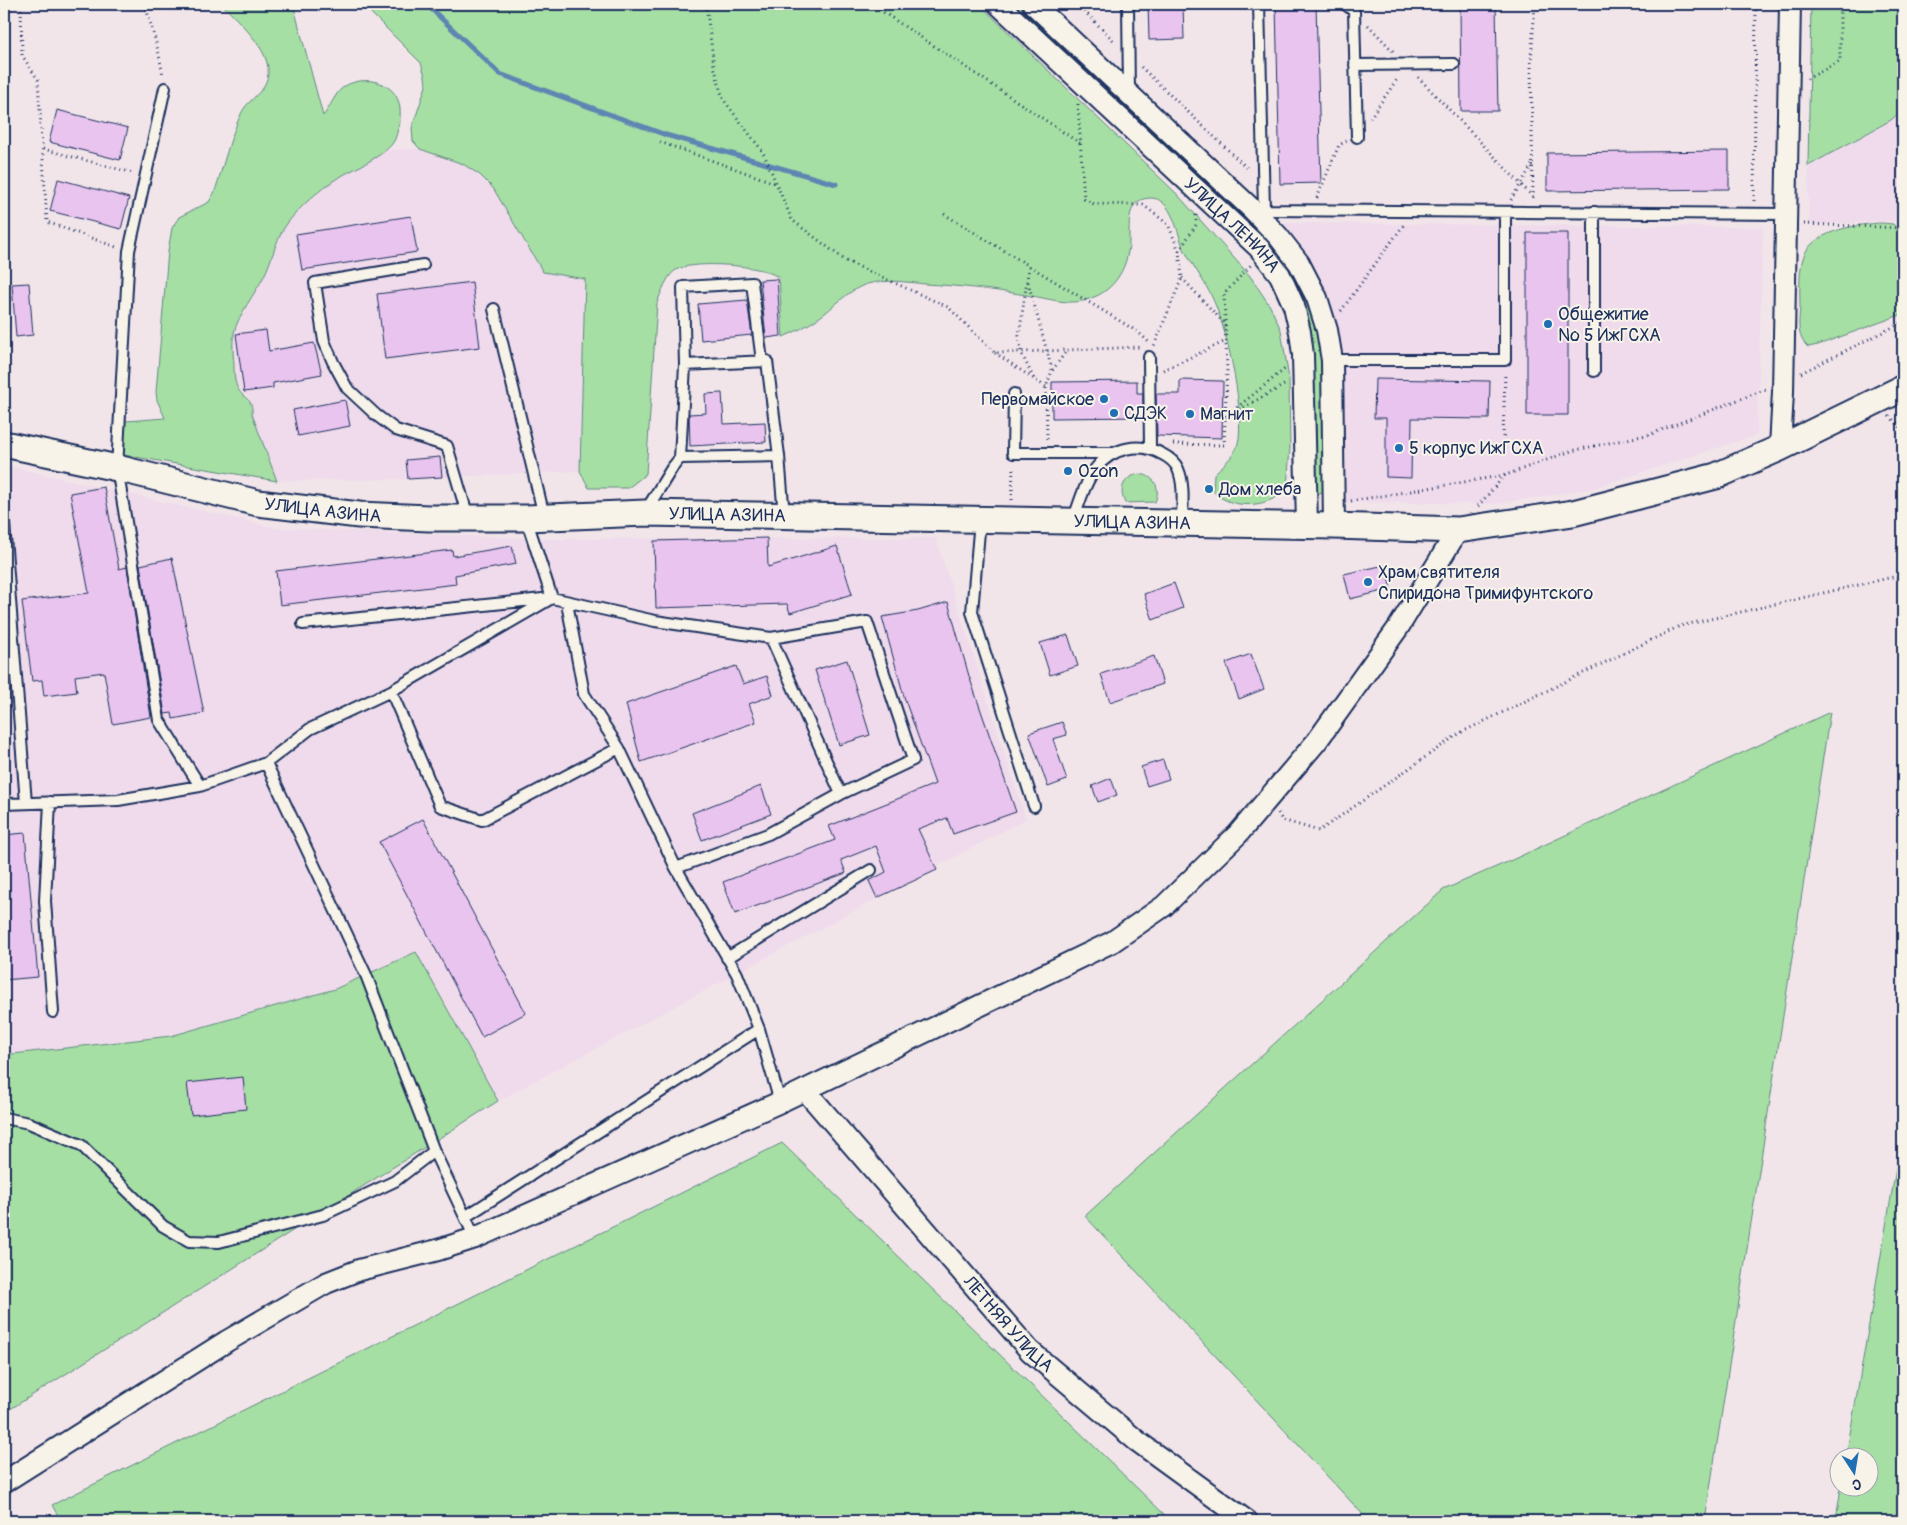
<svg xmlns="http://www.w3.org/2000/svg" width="1907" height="1525" font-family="Pangolin,sans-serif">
<rect width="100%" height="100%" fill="#f2e5ea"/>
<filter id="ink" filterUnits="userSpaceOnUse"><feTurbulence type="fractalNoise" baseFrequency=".02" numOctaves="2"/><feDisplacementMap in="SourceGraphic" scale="10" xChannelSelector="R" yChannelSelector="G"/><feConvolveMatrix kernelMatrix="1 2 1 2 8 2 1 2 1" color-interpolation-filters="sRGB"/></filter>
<g filter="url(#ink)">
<path fill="#efdbeb" d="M1903 83V220L1809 225 1808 166 1891 120 1899 113 1902 104Z
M420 149 463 164 480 175 493 188 543 272 585 279 580 471 408 479 277 481 252 414V405L249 398 239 390 235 381 234 334 237 325 265 275 279 238 287 223 298 210 334 180 386 150Z
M1283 223 1763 227 1757 435 1594 488 1496 504 1346 502 1342 344 1331 301 1312 262Z
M4 465 277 528 544 539 936 538 1026 819 498 1101 416 952 335 989 171 1036 4 1055Z"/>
<path fill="#a6dfa4" stroke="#608781" d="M222 4H293L323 116C330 108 335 92 345 86 366 74 398 82 400 109 401 119 398 130 395 139 388 156 349 170 333 181 317 192 301 206 289 221 276 237 273 258 264 276 256 292 237 317 234 333 232 342 233 354 234 363 234 372 234 382 238 389 245 401 253 397 252 414L277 481 112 453 114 422 165 418 157 400 156 392 168 251 172 228 179 217 209 202 215 191C223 167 230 137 241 114 246 102 259 96 265 84 280 56 238 22 222 4Z
M362 4H979L1177 194 1250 276 1270 306 1281 330 1289 379 1290 448 1287 488C1271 508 1231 511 1213 491L1214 474C1225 463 1237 455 1239 438 1243 403 1227 327 1211 295 1203 279 1192 265 1184 249 1177 233 1172 197 1150 198 1121 199 1132 235 1128 252 1124 274 1111 292 1089 299 1070 306 1051 299 1032 296 996 290 961 286 925 284 907 282 886 279 867 284 846 291 835 307 817 319 807 326 795 332 783 337L779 277C772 274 765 270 757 269 739 265 693 261 676 270 667 275 661 293 657 303L646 474 628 488H589L580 471 585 279 543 272 493 188 480 175 463 164 420 149 413 141 412 128 426 86 425 76 421 63Z
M1007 4H1024L1284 253 1312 301 1326 367 1327 492 1317 493C1315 430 1320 365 1300 304Z
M1811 4H1903L1902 104 1899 113 1891 120 1808 166Z
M1882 223 1893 224 1898 230 1903 243V314L1818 345 1808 347C1796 336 1799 321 1800 307 1800 290 1798 268 1805 253 1817 230 1859 224 1882 223Z
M1140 474C1155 476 1161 488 1155 502L1125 503C1118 489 1124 476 1140 474Z
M1830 712 1705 1521H1369L1085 1216 1443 890 1512 860Z
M416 952 498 1101 4 1413V1055L171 1036 335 989Z
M1903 1128V1521H1823L1837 1513 1841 1488H1870V1458L1846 1457Z
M782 1143 1171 1521H61L52 1505Z"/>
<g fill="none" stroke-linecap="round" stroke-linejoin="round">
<path stroke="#5f86b2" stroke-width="5" d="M426 4 500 74 666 135 836 184"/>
</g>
<path fill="#e8c4ee" stroke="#1b2f5e" d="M1148 4H1183L1184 39 1149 40Z
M1276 4H1316L1321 183 1280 184Z
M1460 4H1496L1498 111H1461Z
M57 110 128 128 120 160 49 142Z
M1729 151V189L1547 191V153Z
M58 179 129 198 121 229 50 211Z
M411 216 417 252 302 270 296 234Z
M1527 233H1568V415H1527Z
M777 279 781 336 766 338 760 280Z
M472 282 480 347 385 359 377 294Z
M29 283 33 335 16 337 12 284Z
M747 300 752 335 701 340 698 304Z
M266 330 269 351 314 343 322 374 273 383V388L244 392 236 334Z
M1375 379 1490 381 1489 419 1412 418 1411 478 1386 477V418H1374Z
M1180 380 1223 381 1222 438 1157 436 1156 394H1180Z
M1137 381V393H1143V417L1052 418V382Z
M722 393 724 424 765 422 766 442 690 446 689 414 706 413 705 394Z
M345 400 350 426 298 436 293 410Z
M440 457 442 477 408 479 406 460Z
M104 487 119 569 127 567 151 717 113 724 104 672 75 676 77 692 44 696 42 680 32 681 22 601 89 593 70 493Z
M767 538 768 567 837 546 852 594 790 613 787 604 656 608 654 541Z
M512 546 516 564 455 575 456 584 280 605 276 571 452 550 453 556Z
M172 558 204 713 173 719 172 713 165 714 140 565Z
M1385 565 1391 589 1350 599 1344 574Z
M1174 583 1183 608 1153 620 1144 594Z
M948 602 969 676 1016 812 953 834 947 818 918 829 937 870 877 898 869 881 886 872 876 846 841 860 846 873 735 914 723 882 835 840 829 826 935 784 905 700 882 617 918 611Z
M1068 635 1078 666 1050 675 1040 643Z
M1251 654 1264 689 1239 699 1226 663Z
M1154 656 1163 684 1110 702 1101 674Z
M847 660 870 735 839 745 815 670Z
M736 666 743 684 767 676 773 695 749 704 756 722 641 762 626 704Z
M1062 722 1067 735 1053 739 1067 780 1048 787 1029 733Z
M1163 760 1169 779 1147 786 1141 767Z
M1111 778 1117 795 1098 802 1092 786Z
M761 786 771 814 702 840 692 813Z
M423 819 526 1013 482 1037 379 842Z
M25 833 38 977 4 980V835Z
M243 1077 246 1109 191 1115 187 1083Z"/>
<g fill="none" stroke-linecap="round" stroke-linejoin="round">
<defs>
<path id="service" d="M1128 4 1129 93
M1259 4 1264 209
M1345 4 1354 11 1357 137
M1355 65 1454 64
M165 88 129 251 117 468 159 720 200 786
M1254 210 1786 214
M423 265 315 283 324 341 333 362 347 388 376 415 396 430 447 446 468 517
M494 309 544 516
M1149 357 1150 447
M1332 360H1505V212
M685 365 683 287 752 283 762 361
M1594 371V212
M1014 394 1013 453H1115
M680 458 685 365 767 361 779 456
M645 512 672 468 680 458 779 456 784 516
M980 520 972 612 1034 806
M1073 521C1079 504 1085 482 1096 468 1113 447 1140 442 1162 454 1168 457 1175 462 1178 469 1185 485 1182 506 1182 523
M4 524 26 803
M567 603 584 694 619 748 676 868
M303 624 552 598 655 621 771 638 867 622 913 760 841 794 768 834 676 868 737 974 759 1029 780 1102
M771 638 841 794
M391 691 440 806 482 820 619 748
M50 802 45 901 53 1012
M4 804 118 800 200 786 266 763
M727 958 871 870
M4 1118 29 1123 81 1145 163 1226 189 1241 219 1242 323 1215 395 1181 434 1151
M465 1217 759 1029
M475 1238 434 1151 366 975 266 763 310 729 391 691 552 598 526 518"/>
<g id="minor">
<path id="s1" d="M998 4 1259 248 1280 275 1294 306 1300 332 1303 355 1307 525"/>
<path d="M1033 4 1253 210 1278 236 1299 263 1317 298 1327 330 1332 360 1334 526"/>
<path d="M1780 448 1783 392 1790 4"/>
<path id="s2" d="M805 1090 1030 1351 1137 1441 1247 1521"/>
<path d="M4 1482 227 1341 326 1283 359 1270 438 1250 475 1238 780 1102 1112 942 1164 906 1238 834 1317 741 1398 628 1458 530"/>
</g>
<g id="tertiary">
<path id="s3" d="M4 444 117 468 258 503 359 515 429 518H526L645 513 1334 526 1458 530 1573 513 1716 476 1780 448 1903 388"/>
</g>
</defs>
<use href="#service" stroke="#1b2f5e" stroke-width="14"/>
<use href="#minor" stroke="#1b2f5e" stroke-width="24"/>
<use href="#tertiary" stroke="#1b2f5e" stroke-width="29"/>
<path stroke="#1b2f5e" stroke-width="3" stroke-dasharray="1 4" stroke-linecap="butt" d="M21 4 22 55 38 80 47 222 116 247
M145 4 158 50 163 75
M706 4 714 66 723 99 763 152 792 220 846 261 948 307 995 353 1141 347
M871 4 1081 144
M1077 4 1115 42
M1368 25 1393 51
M1141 67 1249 170
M1418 77 1535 199
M1807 79 1840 61V4
M1078 104 1084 199 1094 204 1143 205 1168 224 1179 251 1182 278 1154 346
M1370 118 1398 78
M660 142 775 183
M43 149 133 173
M1317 198 1339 145 1347 141
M1533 198 1531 62 1535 4
M1511 200 1532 165
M1754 201 1756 4
M944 214 1138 332 1151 344
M1804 224 1903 228
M1179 251 1196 225V213
M1029 266 1019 336 1021 352 1034 379
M1182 278 1224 323
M1028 282 1052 370
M1341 311 1405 223
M995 353 1046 387
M1163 370 1226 341
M1801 373 1903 322
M1235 412 1286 384
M1889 416 1903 429
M1225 417 1285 369
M1503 437 1505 373
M1047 439 1046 387 1052 371 1067 350
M1173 444 1224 445 1227 370 1224 294 1251 265
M1012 500 1013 466
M1351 501 1506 475 1571 451 1651 434 1766 389
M1478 506 1505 475
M1278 813 1282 820 1319 831 1460 733 1680 626 1893 577 1903 580"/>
<use href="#service" stroke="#f7f3e8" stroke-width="10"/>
<use href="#minor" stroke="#f7f3e8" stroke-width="20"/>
<use href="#tertiary" stroke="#f7f3e8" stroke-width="25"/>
</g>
</g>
<g fill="#1f6fb2" stroke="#f7f3e8" stroke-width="2">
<circle cx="1548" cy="324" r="5"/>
<circle cx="1104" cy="399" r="5"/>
<circle cx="1114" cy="413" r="5"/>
<circle cx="1190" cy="414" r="5"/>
<circle cx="1399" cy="448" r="5"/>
<circle cx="1068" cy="471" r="5"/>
<circle cx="1209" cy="489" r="5"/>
<circle cx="1368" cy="582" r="5"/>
</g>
<g text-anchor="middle" stroke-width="4" stroke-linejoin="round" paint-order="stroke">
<g font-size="18" fill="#1b2f5e" stroke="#f7f3e8">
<text dy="6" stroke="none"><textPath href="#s1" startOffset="322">УЛИЦА ЛЕНИНА</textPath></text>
<text dy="6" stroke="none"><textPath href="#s3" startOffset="326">УЛИЦА АЗИНА</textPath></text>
<text dy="6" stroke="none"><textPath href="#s3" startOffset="731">УЛИЦА АЗИНА</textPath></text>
<text dy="6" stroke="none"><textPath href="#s3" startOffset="1136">УЛИЦА АЗИНА</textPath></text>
<text dy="6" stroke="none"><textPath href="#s2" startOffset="310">ЛЕТНЯЯ УЛИЦА</textPath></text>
</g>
<g font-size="18" fill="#1b2f5e" stroke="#f7f3e8" text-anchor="start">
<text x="1558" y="320">Общежитие<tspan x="1558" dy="21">№ 5 ИжГСХА</tspan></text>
<text x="1094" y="405" text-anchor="end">Первомайское</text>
<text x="1124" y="419">СДЭК</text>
<text x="1200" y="420">Магнит</text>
<text x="1409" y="454">5 корпус ИжГСХА</text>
<text x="1078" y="477">Ozon</text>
<text x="1219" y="495">Дом хлеба</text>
<text x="1378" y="578">Храм святителя<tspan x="1378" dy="21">Спиридона Тримифунтского</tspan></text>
</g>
</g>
<rect width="1907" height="1525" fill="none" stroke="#f7f3e8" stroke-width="20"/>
<rect x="10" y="10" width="1887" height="1505" fill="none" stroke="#1b2f5e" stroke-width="2" filter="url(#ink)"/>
<g transform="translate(1854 1472) rotate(168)"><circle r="24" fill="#f7f3e8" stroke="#9fa5b1"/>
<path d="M0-4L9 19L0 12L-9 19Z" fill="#1f6fb2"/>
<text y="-8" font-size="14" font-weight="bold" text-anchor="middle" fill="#1b2f5e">С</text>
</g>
</svg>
